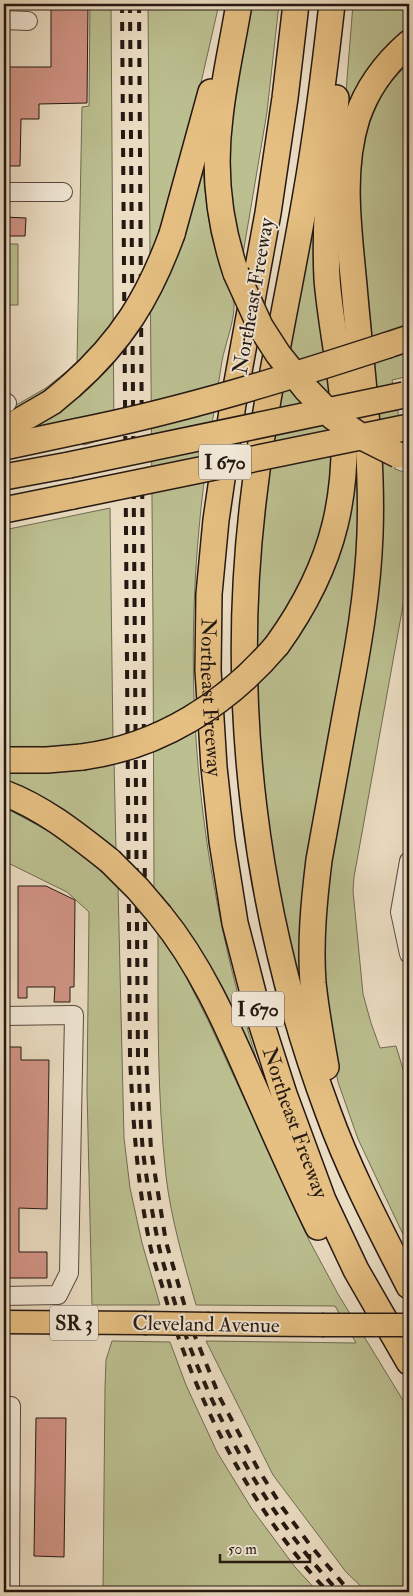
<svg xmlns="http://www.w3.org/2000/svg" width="413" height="1596" font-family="'IM FELL Double Pica',serif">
<rect width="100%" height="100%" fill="#ecdec4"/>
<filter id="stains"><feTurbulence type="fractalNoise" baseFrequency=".004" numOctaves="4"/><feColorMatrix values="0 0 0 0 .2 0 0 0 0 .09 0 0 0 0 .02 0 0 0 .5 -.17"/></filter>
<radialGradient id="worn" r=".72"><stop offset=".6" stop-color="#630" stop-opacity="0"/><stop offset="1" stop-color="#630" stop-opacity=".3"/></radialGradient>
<path fill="#bcc091" stroke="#706c52" d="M90 4H111L114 436 84 445 81 421 29 431 56 387 4 419V412L46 388 77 363 82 107 89 106Z
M148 4H219L184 157 188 218 203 169C205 190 207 212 211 233 215 249 220 266 225 281 228 289 235 299 234 307 234 322 225 345 222 361 213 417 204 472 199 529 182 715 203 890 259 1067L185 931 162 896 154 889 153 624Z
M250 4H279L267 112 243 254 232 220 227 125Z
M353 4H409V33L344 117Z
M409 62V376L392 380 404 445 409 447V449L394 443 395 469 409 474V572L354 877 353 891 363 994 371 1023 380 1048 396 1046 409 1089V1247L358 1139 338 1082 331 1048 325 999 322 902 370 624 367 344 357 166 363 138 383 91Z
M316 212H320C319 234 317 257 319 280 327 371 355 459 322 550 313 574 301 596 287 617 280 626 272 635 267 645L276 650 287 649C303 622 319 596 331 568 351 521 353 470 352 420 355 432 360 445 362 457 370 510 363 566 356 619L309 888 307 967 309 996 304 997C270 868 250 732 257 598 264 468 292 340 316 212Z
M4 244H18V305H4Z
M110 508 113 743 4 753V530Z
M114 761 116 851 4 783V769Z
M4 807 50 832 85 857 118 886 124 1138 130 1188 142 1243 160 1305H92L87 1090 89 912 67 892 4 861Z
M158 933 181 967 208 1020 309 1240 338 1294 409 1410V1592H367L346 1572 273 1475 206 1341 356 1343 335 1306 196 1305C184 1263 171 1219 166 1176 157 1095 158 1014 158 933Z
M112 1341 170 1342 186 1385 217 1452 252 1509 295 1567 318 1592H103L105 1388 106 1360Z"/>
<path fill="#d29587" stroke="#241812" d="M51 4H88L87 103 39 104V119H21L20 166H4V67H51Z
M4 217 26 218 25 236H4Z
M18 886H46L75 900 74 987H70V1002H54L55 987H27V998H18Z
M4 1047H21V1060H49L47 1209 19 1208V1252H47V1278H4Z
M36 1418H66L64 1557 34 1556Z"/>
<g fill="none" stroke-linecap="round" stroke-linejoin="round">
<defs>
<path id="minor" d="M4 20 28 21
M4 192H63
M4 404 7 403
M409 861 400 912 409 954
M4 1016 74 1015 69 1273 58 1295 4 1296
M4 1407 11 1406 10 1592"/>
<path id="major" d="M4 1322 144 1323
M209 1324 322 1325"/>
<g id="highway">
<path id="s1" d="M296 4 285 98 268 213 233 404 216 520 209 594 208 670 214 767 222 841 235 923 259 1016 284 1094 323 1200 356 1270 409 1362"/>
<path d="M332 4C325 67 317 131 306 194 289 294 266 393 254 494 228 702 255 916 328 1112 350 1173 380 1229 409 1286"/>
<path d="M172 234 211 92"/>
<path d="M236 273C219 223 213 170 220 117 224 79 233 41 239 4"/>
<path d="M388 345 409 338"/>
<path d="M4 430 52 402 71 386"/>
<path d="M4 447 79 431"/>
<path d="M4 477 69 465"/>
<path d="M4 510 73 496"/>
<path d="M277 645C336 563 351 491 342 392 338 354 330 317 327 279 324 219 331 158 336 98"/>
<path d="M4 760H47L82 757"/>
<path d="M4 793C44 808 77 835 110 861"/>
<path d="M160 915C200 964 225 1021 250 1078 272 1128 294 1178 318 1227"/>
<path d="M326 1067C321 1039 316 1011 313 983 310 942 314 901 319 860 328 808 338 757 347 706 358 649 368 592 370 534 373 452 361 368 354 286 349 230 340 172 357 118 367 88 386 63 409 43"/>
</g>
</defs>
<use href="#minor" stroke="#564a3e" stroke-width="20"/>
<use href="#major" stroke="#241812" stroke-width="25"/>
<use href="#highway" stroke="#241812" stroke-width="28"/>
<use href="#minor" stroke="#f3ead9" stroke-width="18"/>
<use href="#major" stroke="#e6bf82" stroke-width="22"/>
<use href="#highway" stroke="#e6bf82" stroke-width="25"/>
<path stroke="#241812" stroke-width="4" stroke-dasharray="9 9" stroke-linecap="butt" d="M122 4 130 1057C133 1120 137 1183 150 1245 153 1260 159 1275 163 1289 194 1397 250 1509 328 1592
M130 4 138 1058C140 1089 140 1121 143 1152 147 1182 152 1212 158 1242 161 1258 167 1274 171 1290 203 1400 261 1508 339 1592
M139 4 146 1057 151 1150 166 1242 190 1324 220 1398 258 1469 282 1507 310 1545 350 1592"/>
<defs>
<path id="major-bridge" d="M144 1323 209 1324
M322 1325H409"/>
<path id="highway-bridge" d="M236 273 260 326 278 354 306 389 333 417 362 437 398 455
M71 386C122 341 149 297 172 234
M79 431C184 410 287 378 388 345
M69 465 404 395
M73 496 409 427
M82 757C159 747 227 704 277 645
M110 861 138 889 160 915"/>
</defs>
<use href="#major-bridge" stroke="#241812" stroke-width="25" stroke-linecap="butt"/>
<use href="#highway-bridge" stroke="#241812" stroke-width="28" stroke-linecap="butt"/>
<use href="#major-bridge" stroke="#e6bf82" stroke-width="22"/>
<use href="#highway-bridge" stroke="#e6bf82" stroke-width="25"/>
</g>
<g text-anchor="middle" stroke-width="4" stroke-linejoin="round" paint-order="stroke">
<g fill="#f3ead9" stroke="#62574e" stroke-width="1">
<rect x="199" y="444.5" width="52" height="35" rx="4"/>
<rect x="232" y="991.5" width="52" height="35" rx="4"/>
<rect x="50" y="1305.5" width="48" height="35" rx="4"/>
</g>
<g font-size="20" font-weight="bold" fill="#241812">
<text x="225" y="469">I 670</text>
<text x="258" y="1016">I 670</text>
<text x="74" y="1330">SR 3</text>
</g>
<g font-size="21" fill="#241812" stroke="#f3ead9">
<text transform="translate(253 296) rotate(-80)" y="7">Northeast Freeway</text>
<text dy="7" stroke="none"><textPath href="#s1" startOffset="700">Northeast Freeway</textPath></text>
<text dy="7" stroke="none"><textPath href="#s1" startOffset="1136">Northeast Freeway</textPath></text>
<text transform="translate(206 1324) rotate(1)" y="7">Cleveland Avenue</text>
</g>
</g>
<rect width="413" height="1596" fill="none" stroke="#ecdec4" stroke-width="20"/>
<rect x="5" y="5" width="403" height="1586" fill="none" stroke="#241812" stroke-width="2.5"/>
<rect x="10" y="10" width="393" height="1576" fill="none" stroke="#241812"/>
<path d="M220 1554v8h90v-8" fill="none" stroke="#241812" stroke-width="2.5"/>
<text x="228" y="1554" font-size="15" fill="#241812" stroke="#f3ead9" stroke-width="4" paint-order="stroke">50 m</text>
<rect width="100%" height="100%" filter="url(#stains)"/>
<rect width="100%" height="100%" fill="url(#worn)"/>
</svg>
